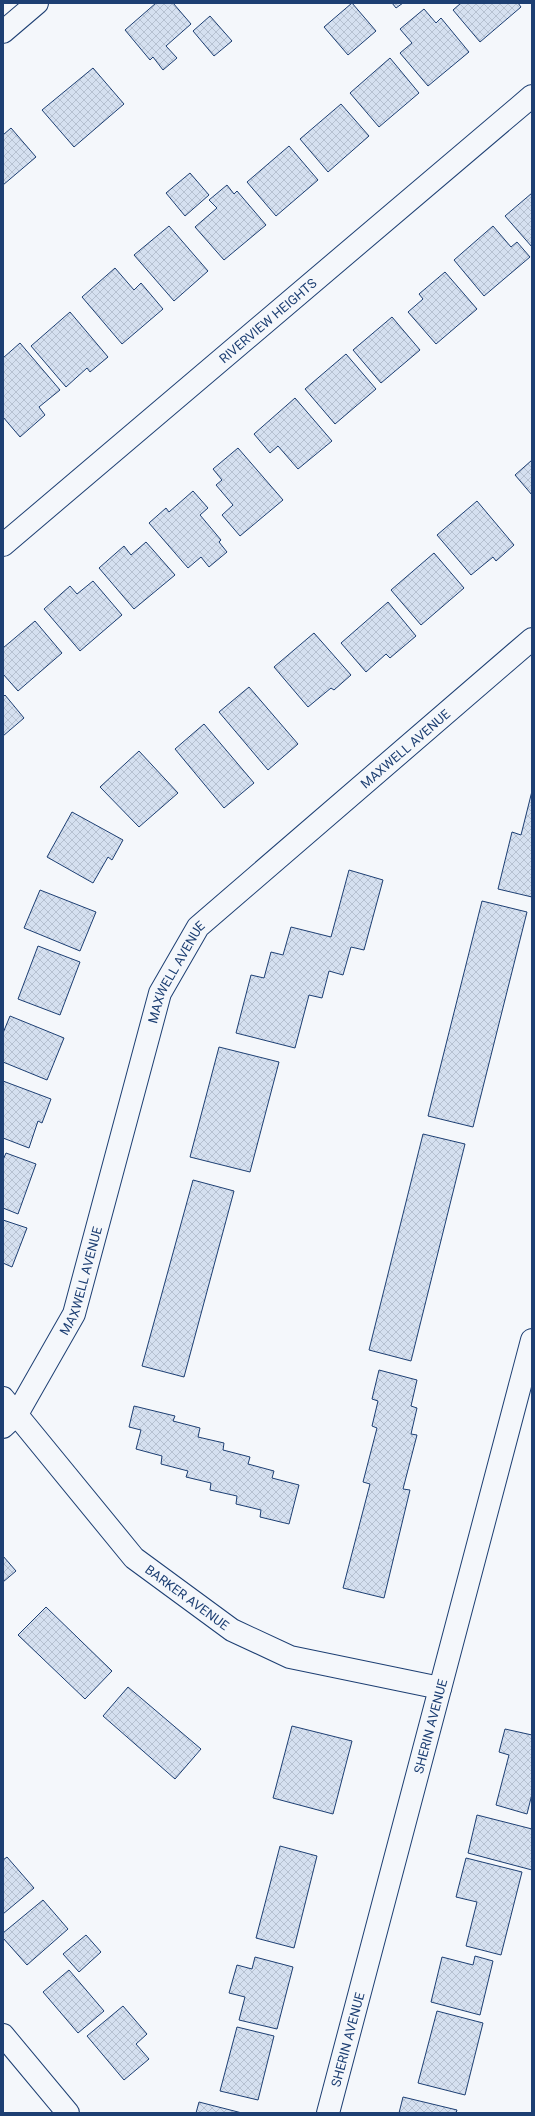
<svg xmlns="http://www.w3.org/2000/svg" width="535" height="2116" font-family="Roboto,sans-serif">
<defs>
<pattern id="building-cross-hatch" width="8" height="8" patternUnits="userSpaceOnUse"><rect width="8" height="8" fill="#d5e0f0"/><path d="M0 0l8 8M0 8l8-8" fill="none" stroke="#b6c1d1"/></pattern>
</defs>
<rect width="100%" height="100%" fill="#f4f7fb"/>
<path fill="url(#building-cross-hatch)" stroke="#1d3f73" d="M156 3H173L191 24 166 46 177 58 163 70 153 57 150 60 125 30Z
M352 3 376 31 348 55 324 27Z
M392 3H403L396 8Z
M461 3H518L521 7 480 42 453 10Z
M424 9 436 23 441 18 469 52 428 86 400 53 412 43 400 29Z
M210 16 232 41 214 56 193 31Z
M390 58 419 93 379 127 350 93Z
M93 68 124 104 74 147 42 110Z
M341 104 369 136 328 172 300 139Z
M11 128 36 157 3 185V135Z
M289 146 318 180 276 216 247 182Z
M190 173 209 195 185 216 166 193Z
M227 185 234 194 237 191 266 225 224 260 195 227 217 208 209 200Z
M532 193V247L505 216Z
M169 226 208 271 174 301 134 255Z
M493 226 511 247 517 242 530 257 484 296 454 260Z
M115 268 134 290 141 283 163 309 122 344 82 297Z
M445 272 477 309 436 344 408 312 423 299 419 294Z
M70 312 108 357 90 372 87 368 66 387 31 346Z
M392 317 420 350 381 383 353 350Z
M20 343 60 390 39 407 45 415 20 437 3 417V358Z
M346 354 376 389 335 424 305 389Z
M295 398 332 441 298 469 278 446 270 453 254 434Z
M238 448 283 500 240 536 222 515 233 505 216 485 222 480 213 469Z
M532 460V495L515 475Z
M193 491 208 508 200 515 221 540 219 542 227 552 209 567 201 557 188 568 149 523 166 508 169 512Z
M477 501 514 545 496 561 493 557 471 575 437 535Z
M146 542 175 575 134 609 99 568 124 546 131 555Z
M434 553 464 588 421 625 391 590Z
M93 581 122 615 80 651 44 609 70 586 77 594Z
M388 602 416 636 390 658 386 654 366 672 341 643Z
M35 621 62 653 18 691 3 674V648Z
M314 633 351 675 334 690 331 688 308 707 274 667Z
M249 687 298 744 268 770 219 712Z
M5 695 24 718 3 736V697Z
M204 724 254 783 224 808 175 749Z
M139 751 178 793 139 827 100 787Z
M532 791V897L498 889 512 832 521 835Z
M72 812 123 840 112 860 108 857 93 883 47 857Z
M349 870 383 880 364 950 351 947 343 975 329 971 322 998 309 995 295 1048 236 1033 251 975 264 978 271 952 283 955 291 927 331 937Z
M40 890 96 912 80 951 24 928Z
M482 901 527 912 473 1127 428 1116Z
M38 946 80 962 60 1015 18 999Z
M10 1016 64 1038 47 1080 3 1062V1033Z
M219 1047 279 1062 250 1172 190 1157Z
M3 1081 51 1099 42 1123 38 1121 29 1148 3 1138Z
M423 1134 465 1144 411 1361 369 1350Z
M6 1153 36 1164 18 1214 3 1208V1160Z
M193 1180 234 1191 184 1377 142 1366Z
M3 1220 27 1228 12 1267 3 1263Z
M379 1370 417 1380 411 1406 417 1408 411 1434 417 1435 403 1489 410 1490 384 1598 343 1588 370 1484 363 1482 377 1428 372 1426 378 1401 372 1399Z
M134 1406 175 1416 173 1421 200 1428 198 1437 224 1443 223 1450 250 1457 248 1464 274 1471 272 1478 299 1485 289 1524 260 1517 261 1510 236 1504 237 1496 210 1490 211 1483 186 1477 188 1471 161 1464 162 1456 136 1449 141 1430 129 1427Z
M3 1556 16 1571 3 1582Z
M46 1607 112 1671 85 1699 18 1635Z
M128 1687 201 1749 175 1779 103 1716Z
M292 1726 352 1741 333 1814 273 1798Z
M505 1729 532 1735V1794L527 1814 496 1805 509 1755 499 1752Z
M477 1815 532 1829V1870L468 1853Z
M280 1846 317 1856 294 1948 256 1938Z
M7 1857 34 1888 3 1914V1860Z
M466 1858 522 1872 501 1955 466 1946 477 1902 456 1897Z
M43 1900 68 1929 27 1965 3 1938V1933Z
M86 1935 101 1952 79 1972 63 1954Z
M475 1956 493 1961 480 2015 431 2002 442 1957 473 1965Z
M255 1957 293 1967 277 2029 239 2020 245 1997 229 1993 237 1965 252 1969Z
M69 1970 104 2011 78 2033 43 1992Z
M123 2006 147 2034 136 2044 149 2059 124 2080 87 2036Z
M437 2011 483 2023 465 2095 418 2083Z
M237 2027 274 2036 258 2100 220 2091Z
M403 2097 457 2110 456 2113H399Z
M199 2102 242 2113H196Z"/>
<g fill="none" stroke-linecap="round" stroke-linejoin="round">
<defs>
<g id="minor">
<path d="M3 32 37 3"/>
<path id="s1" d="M3 545 532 96"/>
<path id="s2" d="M3 1398 134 1558 232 1630 290 1657 440 1688"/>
<path id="s3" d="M3 1427 17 1414 74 1314 160 993 198 927 532 639"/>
<path d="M3 2035 68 2113"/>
<path id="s4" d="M328 2113 532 1340"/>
</g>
</defs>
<use href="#minor" stroke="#1d3f73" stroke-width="24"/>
<use href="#minor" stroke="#f4f7fb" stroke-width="22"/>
</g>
<g text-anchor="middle" stroke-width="3" stroke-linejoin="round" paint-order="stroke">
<g font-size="13" fill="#1d3f73" stroke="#f4f7fb">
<text dy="5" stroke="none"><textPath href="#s1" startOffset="347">RIVERVIEW HEIGHTS</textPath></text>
<text dy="5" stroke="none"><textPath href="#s3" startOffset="816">MAXWELL AVENUE</textPath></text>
<text dy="5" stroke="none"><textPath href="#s3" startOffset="492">MAXWELL AVENUE</textPath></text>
<text dy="5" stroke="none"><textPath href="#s3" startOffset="168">MAXWELL AVENUE</textPath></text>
<text dy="5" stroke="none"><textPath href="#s2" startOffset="273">BARKER AVENUE</textPath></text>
<text dy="5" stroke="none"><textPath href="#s4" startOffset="400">SHERIN AVENUE</textPath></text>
<text dy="5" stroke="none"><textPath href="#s4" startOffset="76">SHERIN AVENUE</textPath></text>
</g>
</g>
<rect width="535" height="2116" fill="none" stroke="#1d3f73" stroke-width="8"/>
</svg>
